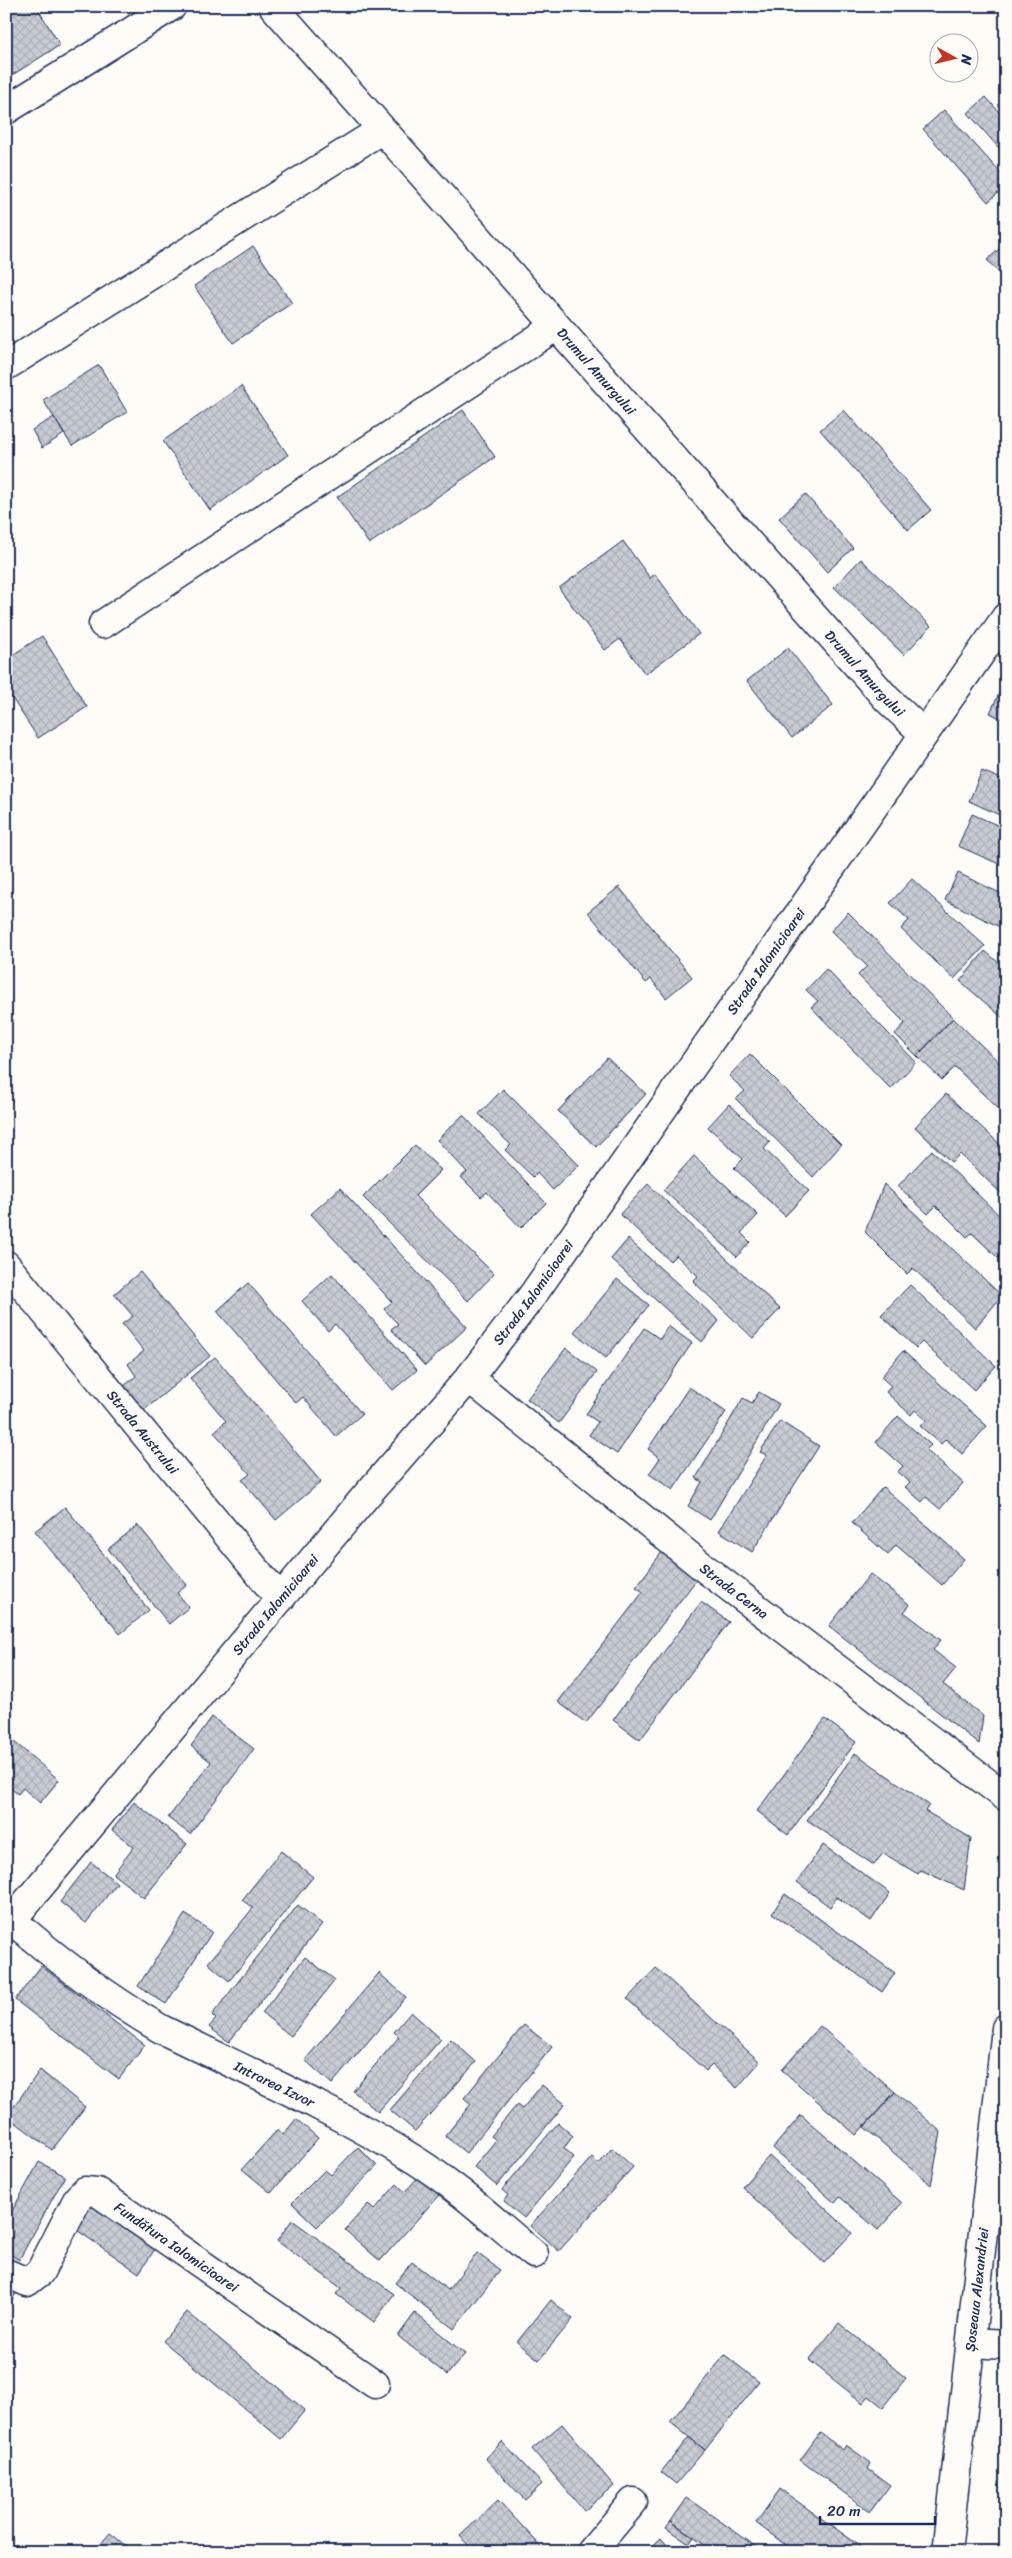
<svg xmlns="http://www.w3.org/2000/svg" width="1012" height="2558" font-family="Sriracha,sans-serif">
<defs>
<pattern id="building-cross-hatch" width="8" height="8" patternUnits="userSpaceOnUse" patternTransform="scale(1.25)"><rect width="8" height="8" fill="#c9ccd3"/><path d="M0 0l8 8M0 8l8-8" fill="none" stroke="#acb0b8"/></pattern>
</defs>
<rect width="100%" height="100%" fill="#fdfcf7"/>
<filter id="ink" filterUnits="userSpaceOnUse"><feTurbulence type="fractalNoise" baseFrequency=".02" numOctaves="2"/><feDisplacementMap in="SourceGraphic" scale="10" xChannelSelector="R" yChannelSelector="G"/><feConvolveMatrix kernelMatrix="1 2 1 2 8 2 1 2 1" color-interpolation-filters="sRGB"/></filter>
<g filter="url(#ink)">
<path fill="url(#building-cross-hatch)" stroke="#1b2f5e" d="M6 6H36L60 45 6 79Z
M986 97 1006 120V156L968 113Z
M944 110 1006 179V186L988 202 923 129Z
M1006 243V280L987 260Z
M253 246 292 303 233 343 194 286Z
M99 365 127 412 72 446 43 400Z
M241 386 288 455 210 510 163 441Z
M463 410 495 457 369 544 337 497Z
M844 410 931 510 908 530 820 430Z
M54 417 64 434 42 448 32 430Z
M805 494 853 548 827 572 779 518Z
M623 541 650 578 655 574 699 634 645 674 620 639 605 650 559 588Z
M861 559 931 626 904 655 834 587Z
M42 636 87 707 38 738 6 689V659Z
M788 648 833 705 792 738 747 681Z
M1002 687 1006 688V721L990 713Z
M982 771 1006 781V818L969 801Z
M972 814 1006 829V867L958 846Z
M958 873 1006 896V930L945 900Z
M912 879 985 946 954 979 901 929 909 920 890 903Z
M619 887 692 977 666 998 651 979 646 983 588 912Z
M848 912 953 1018 917 1056 895 1034 905 1023 858 975 867 966 831 931Z
M985 951 1006 969 1004 1019 960 981Z
M826 969 916 1062 891 1089 811 1007 818 1001 806 990Z
M953 1018 1006 1069V1116L955 1067 942 1080 917 1056Z
M750 1054 841 1145 813 1177 736 1099 745 1091 729 1076Z
M607 1058 646 1094 596 1147 558 1111Z
M503 1089 579 1165 553 1190 537 1173 533 1177 505 1150 511 1145 479 1114Z
M946 1094 1006 1150V1198L960 1154 951 1162 915 1127Z
M729 1104 770 1142 764 1149 809 1191 785 1216 734 1168 743 1159 708 1127Z
M463 1115 546 1203 521 1228 487 1192 481 1197 461 1177 467 1172 437 1140Z
M415 1145 441 1170 415 1196 494 1274 468 1301 363 1197Z
M932 1150 1006 1222V1250L998 1258 972 1233 967 1237 936 1206 928 1214 898 1186Z
M694 1156 758 1215 741 1233 750 1242 737 1257 663 1190Z
M648 1184 780 1309 753 1338 693 1281 698 1276 676 1255 670 1261 620 1214Z
M884 1184 1002 1296 975 1328 913 1268 907 1274 865 1232Z
M340 1188 467 1327 425 1366 391 1329 398 1324 384 1309 392 1302 311 1214Z
M628 1239 719 1321 702 1342 611 1259Z
M140 1272 210 1356 143 1411 123 1387 136 1376 128 1364 144 1351 122 1324 133 1316 114 1294Z
M332 1274 417 1370 393 1390 335 1324 328 1331 302 1301Z
M617 1279 649 1305 606 1358 574 1332Z
M248 1283 362 1414 336 1436 303 1397 296 1403 217 1311Z
M910 1285 996 1366 974 1390 922 1342 916 1348 881 1315Z
M668 1326 692 1343 617 1454 589 1435 598 1422 586 1414 644 1328 660 1339Z
M566 1348 597 1372 559 1423 527 1399Z
M903 1351 987 1426 962 1454 946 1439 941 1444 920 1426 926 1420 915 1410 911 1415 886 1392 891 1386 881 1377Z
M215 1357 321 1482 276 1520 242 1480 250 1474 214 1432 226 1421 190 1378Z
M689 1387 726 1412 673 1490 649 1474 660 1458 648 1449Z
M759 1392 779 1404 710 1520 688 1506 702 1482 696 1478 743 1398 752 1403Z
M898 1416 931 1445 926 1450 963 1483 940 1509 926 1497 922 1502 905 1487 910 1482 897 1472 903 1466 876 1442Z
M780 1421 819 1446 752 1552 719 1531 767 1455 760 1452Z
M883 1487 964 1559 942 1585 896 1545 888 1555 852 1523Z
M65 1507 149 1610 120 1634 35 1531Z
M138 1525 187 1585 177 1593 189 1607 169 1624 108 1549Z
M662 1552 697 1579 586 1723 558 1702 643 1592 636 1587Z
M870 1574 910 1605 904 1612 941 1640 933 1650 956 1668 943 1684 983 1716 979 1744 829 1626Z
M701 1602 729 1622 640 1740 613 1720Z
M212 1717 254 1749 190 1834 168 1818 211 1762 191 1746Z
M825 1719 856 1742 788 1835 757 1811Z
M6 1735 59 1780 40 1803 23 1788 18 1794 6 1785Z
M855 1753 929 1805 925 1811 971 1838 964 1890 921 1870 918 1874 883 1853 874 1865 807 1820Z
M134 1802 187 1844 144 1898 113 1874 134 1847 112 1830Z
M823 1845 890 1893 871 1921 837 1897 830 1907 797 1882Z
M281 1851 313 1877 229 1981 208 1963 253 1908 242 1900Z
M91 1862 117 1883 86 1923 60 1902Z
M785 1894 895 1973 882 1992 772 1913Z
M298 1905 322 1924 229 2042 209 2027 216 2019 212 2015Z
M185 1914 212 1932 166 2004 138 1986Z
M305 1957 335 1980 291 2036 262 2013Z
M41 1966 145 2045 119 2079 15 2000Z
M656 1968 760 2062 737 2088 712 2065 706 2071 627 1999Z
M379 1973 406 1997 332 2084 305 2060Z
M411 2012 441 2039 378 2112 353 2091 399 2037 394 2032Z
M524 2025 552 2047 466 2153 445 2136 471 2104 464 2098Z
M820 2026 895 2092 856 2135 782 2070Z
M451 2039 476 2062 415 2131 390 2110Z
M40 2070 85 2107 52 2150 7 2116Z
M542 2085 565 2104 497 2186 474 2167 496 2140 491 2136 517 2105 522 2109Z
M895 2092 941 2132 931 2185 864 2127Z
M801 2115 902 2203 878 2230 840 2197 835 2203 773 2148Z
M296 2119 318 2138 271 2193 242 2169 278 2129 283 2135Z
M558 2123 573 2136 564 2148 574 2157 524 2218 504 2201 508 2195 502 2190Z
M358 2147 377 2166 317 2227 292 2203 325 2170 331 2175Z
M612 2148 633 2167 559 2251 530 2226 592 2157 599 2164Z
M769 2156 852 2233 824 2263 742 2187Z
M39 2162 65 2176 19 2260 6 2252V2222Z
M419 2176 439 2195 380 2261 345 2230 368 2204 374 2210 397 2184 405 2192Z
M89 2199 157 2246 139 2273 71 2226Z
M292 2220 394 2294 374 2322 336 2294 341 2288 277 2241Z
M477 2253 500 2270 454 2329 395 2283 412 2262 448 2290Z
M6 2283 18 2290 6 2310Z
M551 2300 573 2319 539 2360 517 2342Z
M187 2312 305 2410 281 2439 163 2341Z
M415 2313 465 2354 447 2375 398 2336Z
M839 2323 906 2378 883 2407 869 2396 863 2403 809 2360Z
M725 2355 759 2382 705 2450 670 2422Z
M562 2424 614 2486 584 2511 532 2449Z
M820 2433 843 2450 846 2445 871 2463 868 2469 890 2485 870 2512 800 2460Z
M689 2437 705 2450 676 2484 661 2472Z
M502 2442 542 2484 525 2500 485 2458Z
M780 2489 860 2546 856 2552H795L756 2523Z
M687 2498 764 2552H714L671 2521Z
M498 2500 546 2552H474L460 2536Z
M671 2521 694 2537 689 2544 666 2528Z
M110 2533 134 2552H94Z
M661 2538 673 2552H646Z"/>
<g fill="none" stroke-linecap="round" stroke-linejoin="round">
<defs>
<g id="minor">
<path id="s1" d="M273 6 887 699 923 733"/>
<path d="M6 110 172 6"/>
<path d="M6 366 381 130"/>
<path d="M103 624 555 327"/>
<path id="s2" d="M6 1265 280 1599"/>
<path id="s3" d="M469 1378 708 1571 1006 1797"/>
<path id="s4" d="M12 1920C58 1961 107 1997 161 2029 246 2071 334 2109 415 2160 458 2187 495 2222 534 2254"/>
<path id="s5" d="M6 1927 365 1497 469 1378 532 1296 1006 617"/>
<path id="s6" d="M6 2273 27 2282 40 2272 78 2198 85 2191 97 2192 375 2384"/>
<path d="M971 2343 1006 2345"/>
<path d="M591 2552 633 2502"/>
</g>
<g id="secondary">
<path id="s7" d="M947 2552 1006 2028"/>
</g>
</defs>
<use href="#minor" stroke="#1b2f5e" stroke-width="31"/>
<use href="#secondary" stroke="#1b2f5e" stroke-width="31"/>
<use href="#minor" stroke="#fdfcf7" stroke-width="28"/>
<use href="#secondary" stroke="#fdfcf7" stroke-width="28"/>
</g>
</g>
<g text-anchor="middle" stroke-width="4.5" stroke-linejoin="round" paint-order="stroke">
<g font-size="14" fill="#1b2f5e" stroke="#fdfcf7">
<text dy="5" stroke="none"><textPath href="#s1" startOffset="488">Drumul Amurgului</textPath></text>
<text dy="5" stroke="none"><textPath href="#s1" startOffset="892">Drumul Amurgului</textPath></text>
<text dy="5" stroke="none"><textPath href="#s5" startOffset="1230">Strada Ialomicioarei</textPath></text>
<text dy="5" stroke="none"><textPath href="#s5" startOffset="825">Strada Ialomicioarei</textPath></text>
<text dy="5" stroke="none"><textPath href="#s2" startOffset="216">Strada Austrului</textPath></text>
<text dy="5" stroke="none"><textPath href="#s3" startOffset="340">Strada Cerna</textPath></text>
<text dy="5" stroke="none"><textPath href="#s5" startOffset="420">Strada Ialomicioarei</textPath></text>
<text dy="5" stroke="none"><textPath href="#s4" startOffset="311">Intrarea Izvor</textPath></text>
<text dy="5" stroke="none"><textPath href="#s6" startOffset="241">Fundătura Ialomicioarei</textPath></text>
<text dy="5" stroke="none"><textPath href="#s7" startOffset="264">Șoseaua Alexandriei</textPath></text>
</g>
</g>
<rect width="1012" height="2558" fill="none" stroke="#fdfcf7" stroke-width="25"/>
<rect x="12" y="12" width="987" height="2533" fill="none" stroke="#1b2f5e" stroke-width="2" filter="url(#ink)"/>
<g transform="translate(954 58) rotate(98)"><circle r="24" fill="#fdfcf7" stroke="#a3aaba"/>
<path d="M0-4L9 19L0 12L-9 19Z" fill="#c8321e"/>
<text y="-8" font-size="14" font-weight="bold" text-anchor="middle" fill="#1b2f5e">N</text>
</g>
<path d="M820 2516v8h115v-8" fill="none" stroke="#1b2f5e" stroke-width="2.5"/>
<text x="827" y="2516" font-size="15" fill="#1b2f5e" stroke="#fdfcf7" stroke-width="4" paint-order="stroke">20 m</text>
</svg>
